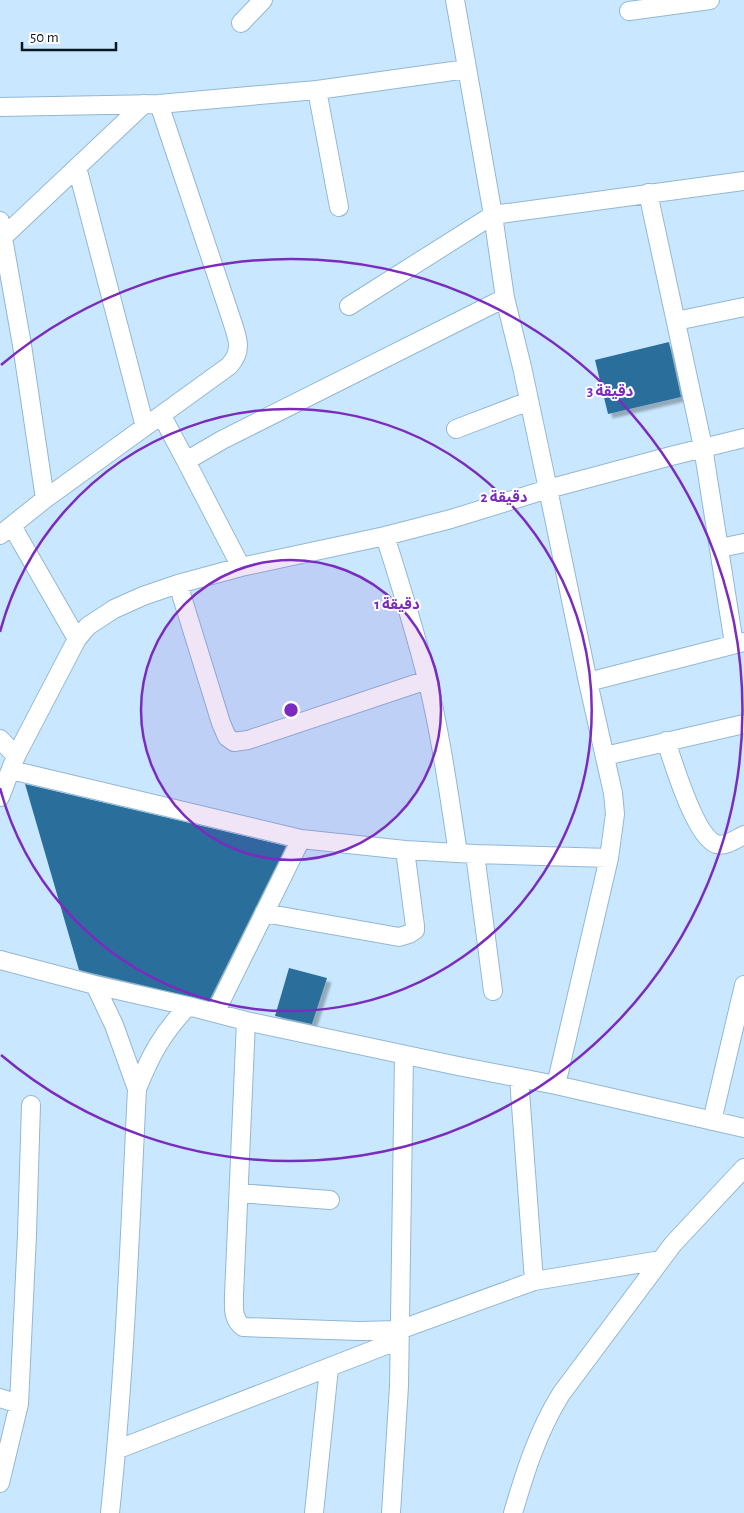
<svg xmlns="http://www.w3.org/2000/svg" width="744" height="1513" font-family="'Alegreya Sans','Noto Sans Arabic',sans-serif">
<defs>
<filter id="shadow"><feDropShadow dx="4.5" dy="4.5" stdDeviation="1" flood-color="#0004"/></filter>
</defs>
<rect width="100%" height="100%" fill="#c9e8ff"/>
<path fill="#296e9c" filter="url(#shadow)" d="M669 342 681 397 608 414 595 360Z
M25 784 286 846 209 1001 79 970Z
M289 968 327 978 312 1024 275 1016Z"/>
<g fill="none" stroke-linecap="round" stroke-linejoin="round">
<defs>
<path id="minor" d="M455 0 493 215 505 298 522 367 548 489 588 682 613 793 615 814 609 858 556 1085
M629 11 710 0
M241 23 263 0
M317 90 339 207
M0 107 159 104 317 90 467 69
M77 167 145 427
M648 193 703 447 734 644
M0 221 22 345 45 499
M0 240 144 104
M349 306 493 215 744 181
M676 321 744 307
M162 416 186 461
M456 429 529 401
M12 526 77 639
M0 535 45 499 229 366C245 349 236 335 230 315L159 104
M385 536C400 583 415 631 427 679 441 736 449 795 458 853
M720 548 744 543
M241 567 186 461 222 440 505 298
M178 584 221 723 227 737 234 742 248 740 427 680
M588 682 744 642
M0 739 16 756
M666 741C673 762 695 836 716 844 725 847 736 839 744 835
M605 756 744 724
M11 770 301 839 215 1013
M0 797 16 756 77 639 88 626 114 609 143 596 178 584 241 567 385 536 451 519 548 489 671 456 744 438
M301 839 405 850 475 854 609 858
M475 854 493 991
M264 913 399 937 409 934 415 930V926L405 850
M0 960 95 985 188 1006 246 1021 458 1066 556 1085 744 1128
M95 985 114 1025 137 1089
M246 1021 234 1295C234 1307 232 1319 243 1327L359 1331 399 1330 534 1281 661 1260
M519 1078 534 1281
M712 1121 744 985
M239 1193 330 1200
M0 1398 19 1404
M116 1450 399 1340
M0 1483 19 1404 27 1234 31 1105
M110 1513C125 1372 130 1230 137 1089 151 1054 162 1034 188 1006
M314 1513 329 1368
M391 1513 399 1386 404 1055
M513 1513C525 1472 538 1431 561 1394L673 1244 744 1168"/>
</defs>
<use href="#minor" stroke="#93b7d3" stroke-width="20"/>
<use href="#minor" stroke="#fff" stroke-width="18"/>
</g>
<circle cx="291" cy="710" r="150" fill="#7b2cbf" fill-opacity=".12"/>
<g fill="none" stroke="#7b2cbf" stroke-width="2.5">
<circle cx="291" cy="710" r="150"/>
<path d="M0 632A301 301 0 1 1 0 788"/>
<path d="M1 365A451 451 0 1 1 1 1055"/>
</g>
<circle cx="291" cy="710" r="8" fill="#7b2cbf" stroke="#fff" stroke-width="2.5"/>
<g font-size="15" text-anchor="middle" font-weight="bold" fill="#7b2cbf" stroke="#fff" stroke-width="4" stroke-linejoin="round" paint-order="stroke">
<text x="610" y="396">3 دقيقة</text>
<text x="504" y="502">2 دقيقة</text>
<text x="397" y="609">1 دقيقة</text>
</g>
<path d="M22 42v8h94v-8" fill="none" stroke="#0a1822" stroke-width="2.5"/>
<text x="30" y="42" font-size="15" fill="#0a1822" stroke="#ffffff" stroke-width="4" paint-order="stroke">50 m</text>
</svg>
